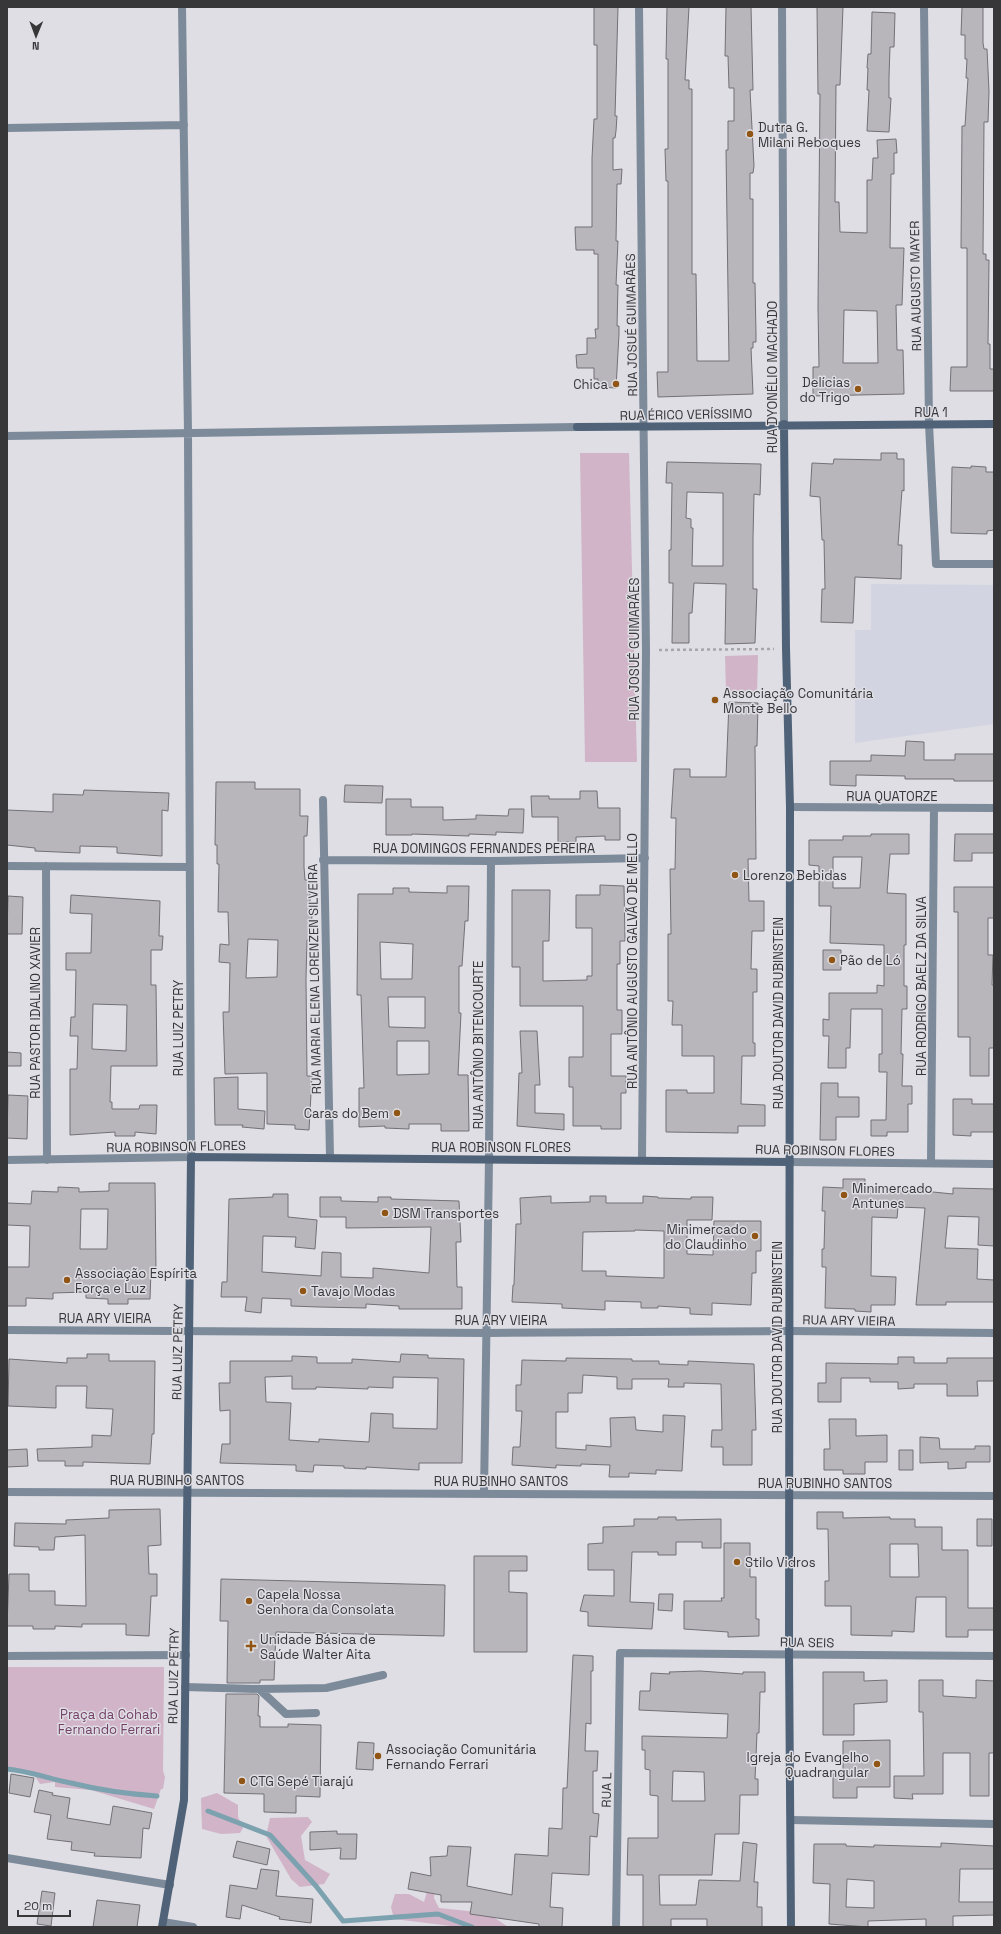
<svg xmlns="http://www.w3.org/2000/svg" width="1001" height="1934" font-family="'Space Grotesk',sans-serif">
<rect width="100%" height="100%" fill="#dedee4"/>
<path fill="#d2d4e1" d="M871 584 994 585V724L855 743V630H871Z"/>
<path fill="#d1b4c8" d="M580 453H629L637 762H585Z
M758 655 757 694 726 693 725 656Z
M7 1667H164L163 1771 165 1777 163 1789H161L154 1809 91 1790 55 1787V1782L40 1784 33 1773 9 1770 7 1772Z
M217 1793 238 1805V1817L243 1828 240 1833 221 1834 202 1829 201 1798Z
M308 1817 312 1822 301 1836 305 1860 330 1874 324 1884 300 1887 291 1879 266 1836 270 1818Z
M432 1874 437 1876 434 1898 439 1908 478 1912 495 1918 508 1927H459L394 1919 391 1907 395 1894H409L424 1902Z"/>
<g fill="none" stroke-linecap="round" stroke-linejoin="round">
<path stroke="#7ca1af" stroke-width="5" d="M7 1769C29 1771 50 1779 71 1783 99 1790 128 1794 157 1796
M208 1811 270 1835 316 1886 343 1921 438 1914 472 1927"/>
</g>
<path fill="#b8b6bb" stroke="#737176" fill-rule="evenodd" d="M594 7H618L615 116H617L616 131 615 138H613V170L622 169 621 184H617L616 241H618L616 285H618L617 326H619V334L616 388 598 387V379H594V368H577L576 355 587 354V338H596L595 329H598V254H594V250H576L575 227H592V158L594 119H597V45H594Z
M667 7H689L685 80H689V89H692V274H696L697 361H729L726 150H728V121H734V88H729L728 56H725L726 7H751L753 90H750L754 166 753 173H750V199H753V283H755L756 334V342H753V348H751L753 394 658 397 657 372H668V181H666L665 149H668V59H666Z
M817 7H843L840 85H836L835 202H839L840 232 867 233V180H872L873 158H878L877 140 896 139 897 153H894V174H891L890 248H904L902 305H896L897 350H903L904 394 813 396V367H819L818 307 820 94H818ZM844 310 877 311 878 363H843Z
M962 7H983V43L984 49H987L989 91 988 122H984L983 254H986V260H989L988 344H990V369H994V391H950L951 367H967V248H961L962 126H965L968 78H966L967 59H965V35H961Z
M872 12 895 13 894 47H890L889 77V98H891L889 132 867 131 869 90H867L868 68H867L868 54H871Z
M881 453H897V459H904V491L902 490 898 545H902L901 579 855 577 853 623 821 622 822 589H825L824 540H822L820 497 810 496 812 463 833 464 834 459 881 460Z
M667 462 761 464 760 495 754 494 753 538V589H757L755 643 725 644 726 584 694 583 692 613H689V643H672L673 583H669V550H671L672 483H666ZM687 492 723 493V566H692L693 528H691V519L686 518Z
M971 466 986 467V472H994V530L987 531V534L951 533 952 467 971 468Z
M729 702 758 703 757 746H755L756 859H748L749 901H764V931H752L751 969H757V992H753V1043H755V1056H742L741 1104 765 1105V1126H738V1133L666 1132V1090H687V1093H714V1056H682V1025H672L673 1001H668V934H671L670 869H675L676 818H671L674 769H690V777H726Z
M906 741 924 742V760H955V754H994V781H954V779H905V776L856 775V786L830 785V761H871V755L905 756Z
M216 782H255V789H300V816H308L307 836H304V867L305 880H310V912H312L311 940H307L306 978 307 1076H312L309 1130 295 1129V1125L267 1124V1073L225 1074 223 1012H229L230 963 219 962 220 944 229 945 228 912H218L219 864H217V845H215ZM248 939 278 940 277 977 246 978Z
M345 785 383 786 382 803 344 802Z
M84 790 169 793 168 811 162 810V856L117 853V847L80 846V853L35 851V848L7 845V810L53 812V794L83 795Z
M580 791H597L598 808H620V840H605V836L576 837V842H558V817H532L531 796H549V799H580Z
M386 799H411V807H443V820L476 819V815L508 816 509 809H524L523 833 496 832V835L469 834V836L412 834V835H386Z
M871 834H909V854H890L887 893 906 894V945H904V986H907V1009H902L901 1054H903L902 1086H912V1104H908V1132H887V1136H871V1120H886L887 1072H879V1054H882V1009H851L850 1048H846V1068H828L829 1036H823V1019L829 1020V993H877V985L884 986V945L830 943 831 906H819V866L809 865V840H843V836H871ZM833 857H862L860 888H833Z
M955 834H994V853H972V861H954Z
M600 885 624 886 625 941H620V964H617V1010H622V1034H611V1076H626V1093H621V1129H601V1126H573V1087H569V1057H583V1006H520V967H512V890H550L549 941H543V981L587 980V976H592V928H576V895H600Z
M447 886H469L468 921H465L462 966H459V1013H461L458 1075H468L469 1131H441V1124H409V1129L385 1128V1126L359 1127V1088H364L361 995H357L358 894H393V888H409V892L447 893ZM380 942 413 944 412 979H381ZM388 997H425V1028L389 1027ZM397 1041H429V1074L397 1075Z
M954 887H994V918H988V955H993L992 985H994V1048H989V1076H970V1037H958V912H954Z
M71 895 160 901 159 936H163L162 950H151V985H156L157 1066H111L110 1102H112V1109H139L140 1105H157L156 1134 135 1132V1136H115V1132L70 1135V1069H77L78 1036H70L71 1017H75L76 970H66V953H91L92 914 70 913ZM93 1004 127 1005 126 1051 92 1049Z
M8 896 23 897 22 934H7Z
M823 950H841V970H823Z
M520 1031H537L540 1085H535V1113L564 1114V1130L517 1126 519 1073H522Z
M7 1052 21 1053V1066H7Z
M238 1077V1109L265 1111 264 1129 242 1127 243 1125H215L214 1078Z
M821 1083H838V1097H859V1117H836V1140H820Z
M8 1095 28 1096 27 1139 7 1138Z
M953 1099H972V1104H994V1132H971V1136L953 1135Z
M843 1179H865V1188H923V1191L953 1194V1188L994 1189V1246L978 1245 979 1217 948 1216 945 1248 978 1249 977 1279 994 1280V1302H946V1305H916L925 1208 898 1207 897 1218 872 1217 871 1276 896 1277 895 1305H871V1312L855 1311V1309L825 1308 826 1267H822V1249H824L825 1211H822L823 1187 843 1188Z
M109 1183H155L156 1271H151L150 1299H128V1304H108V1299L86 1298V1292L53 1293V1299L26 1298V1306H7V1267H29L30 1226 7 1225V1203L31 1204 32 1191 58 1192V1187L79 1188V1192L109 1191ZM81 1209H108L107 1249H80Z
M273 1194H288V1217L317 1220 315 1249 295 1247 296 1237 263 1236 262 1272 321 1276 322 1252 341 1253V1277L373 1278V1268L429 1273 431 1227 346 1228V1217H320V1197H341V1201L378 1202V1197H391V1199L459 1201 461 1242H456L457 1287H462V1309H399V1306L366 1304V1308L319 1307 291 1306V1299L262 1298 261 1313 245 1311 247 1297H221L222 1282H227L229 1199 273 1197Z
M551 1196V1203L590 1202V1196H606V1203H643V1196L658 1197V1198L691 1199V1197H713L712 1220H687V1254L713 1255 714 1221H761V1251H756V1273H752L751 1305 712 1303V1315L690 1314V1308L658 1306V1308H641V1302L605 1301V1310L562 1308V1304L512 1302 513 1285H514L516 1224H521L520 1198ZM635 1230 664 1231V1278L606 1276V1271H582L583 1232 635 1231Z
M87 1354H109V1361H155L154 1434H152L150 1464 83 1462V1466H65V1461H38L37 1449 92 1447V1435L111 1436 113 1409 86 1408 87 1386H56V1408L8 1406 9 1359 67 1363V1358H87Z
M401 1354 428 1355V1358L464 1359 462 1463H419V1470L366 1467V1469L344 1468V1466L314 1465 313 1472 296 1471V1465L220 1463 222 1444H230V1410L220 1411 219 1383H230V1361H292V1356L317 1357V1363H352V1359L400 1362ZM292 1376V1389H316V1387L368 1389V1387L393 1388V1377L438 1378 437 1429 393 1428V1414L371 1413 369 1442 319 1439V1442L289 1440 291 1403 266 1402 265 1377Z
M898 1357H914V1363H947V1358H994V1381H977L978 1396H947V1384H914V1388L898 1389V1382H870V1378H841V1402H818V1383H826V1363L898 1364Z
M566 1358 632 1359V1361H659V1364L688 1365V1361L754 1364 756 1430H752V1465H723V1447H711L712 1430H722L721 1384 684 1383V1387H668L669 1379H632V1389H617V1377L583 1375 582 1393H568V1412H556V1448L586 1450V1445L611 1447 610 1418 635 1417 636 1430 663 1432V1415L685 1416 682 1471 656 1470V1474L629 1473V1477H609L610 1465 581 1464V1466L556 1465V1468L512 1465 513 1447H520L522 1411H516V1385H521L522 1360 566 1361Z
M829 1419H856V1436L887 1435V1462H865V1474H843V1470H824V1449H830Z
M920 1437 939 1438 940 1449H975V1446H990V1462H966V1468L948 1469V1462L920 1463Z
M27 1449 28 1466 7 1467V1450Z
M899 1450H913V1470H899Z
M160 1509 161 1545 148 1546 149 1574H157V1596H151L149 1636 126 1635V1624H82V1627L55 1626V1629H33V1626H7L9 1574H29V1591H55V1605L86 1606 85 1535 55 1537 54 1550H39V1547L14 1546 15 1523 66 1524V1520L109 1518V1510Z
M817 1512H843V1518L890 1517V1519H915V1527H942V1550H968V1608H994V1630H968V1637H946V1597H916L914 1632 892 1631V1636L851 1635V1606H825V1581H829L828 1529H817ZM890 1544H918L919 1577H890Z
M658 1517H676V1520L721 1519V1548H702V1542H676V1555H658V1552H632L630 1602 654 1603 652 1629 588 1626V1612L580 1611 584 1595 614 1596V1570H588V1544L603 1543V1527L634 1526V1519H658Z
M977 1519H992V1546H977Z
M724 1543H750V1577H756V1619H759V1636L728 1637V1632L684 1629V1601H722L721 1598H724Z
M474 1556H527V1571H509V1592L527 1593V1652H474Z
M221 1579 445 1585 444 1636 276 1632 274 1680H260V1683H227L228 1621H220Z
M659 1594H673L672 1611 658 1610Z
M573 1655 593 1656V1671H591V1724L586 1723 585 1751H598L597 1771H593V1813L599 1814 597 1837 590 1836 589 1875 552 1873 550 1907 563 1908 562 1927H539V1924L470 1914 472 1902H441V1895L408 1889 411 1872 431 1876 430 1857 447 1856 448 1846 471 1847 467 1886 512 1895 515 1854 548 1856 549 1828 562 1829 563 1788H567Z
M700 1671 743 1674V1672H765V1692H760L759 1733H757L755 1779H758V1795H740L739 1834H715L712 1875H659L660 1905H696L699 1880 740 1881 743 1842 757 1844 754 1882H758L757 1907H762V1927H707V1919H671V1927H643V1875H627L628 1838H658V1796L650 1795V1770L645 1769V1750H642V1736L727 1738 728 1714 639 1710 640 1691H650L651 1673 670 1674 669 1672ZM673 1771 704 1772 705 1801H672Z
M823 1672H864V1681L887 1680V1702L854 1704V1735H823Z
M919 1680H943V1696L976 1698V1680L994 1681V1753H989V1796H970V1753H943V1794H912L913 1799 894 1798V1776H924L923 1712H919Z
M226 1694H257L259 1696 258 1716H260V1727H288V1724L321 1725 320 1797 296 1796V1813L264 1812V1794L224 1793Z
M890 1740V1787H857V1798H833V1774H843V1741Z
M358 1742 374 1743 373 1770 356 1769Z
M11 1774 34 1778 30 1797 9 1793Z
M39 1790 53 1793 52 1795 70 1798 67 1818 110 1825 113 1806 152 1813 149 1829 143 1828 141 1858 94 1856 95 1853 71 1850 72 1842 47 1839 51 1815 34 1812Z
M337 1831V1834H357L356 1859H340L341 1848 310 1850V1832Z
M237 1841 270 1849 267 1865 233 1857Z
M941 1843 994 1846V1869H960L959 1902H994V1915L953 1916V1927H926V1919L868 1921V1927L829 1924 830 1884 813 1883 814 1844H846V1846L874 1847V1845L941 1847ZM847 1879 874 1881V1908L846 1907Z
M261 1869 279 1871 276 1896 313 1899 311 1923 279 1919 280 1917 242 1905 240 1919 226 1917 230 1885 257 1889Z
M42 1891 55 1893 51 1926 37 1924Z
M97 1900 140 1905 137 1927H93Z"/>
<g fill="none" stroke-linecap="round" stroke-linejoin="round">
<path stroke="#a6a6ab" stroke-width="2.5" stroke-dasharray="3 3" stroke-linecap="butt" d="M659 650 774 649"/>
<path stroke="#7d8a99" stroke-width="8" d="M185 1687 259 1689 326 1688 383 1675
M259 1689 286 1714 316 1713"/>
<path stroke="#7d8a99" stroke-width="8" d="M639 7 646 651 642 1160
M782 7 784 424
M924 7 929 424 936 564H994
M7 128 184 125
M7 436 577 427
M323 800 330 1157
M790 807 994 808
M323 860 491 861 645 858
M7 866 189 867
M46 866 47 1160
M7 1160 191 1157 188 433 182 7
M790 1162 994 1164
M931 1163 934 808
M7 1330 487 1333 789 1331 994 1333
M7 1492 994 1496
M484 1493 489 1159 491 861
M7 1656 186 1655
M791 1820 994 1824
M7 1858 170 1885
M163 1922 193 1927
M616 1927 620 1653 994 1656"/>
<path stroke="#4f6277" stroke-width="8" d="M784 424 786 648 790 807 789 1653 791 1927
M577 427 994 424
M162 1927 184 1800 191 1157 790 1162"/>
</g>
<g fill="#905514" stroke="#dedee4" stroke-width="1.5">
<circle cx="750" cy="134" r="4"/>
<circle cx="616" cy="384" r="4"/>
<circle cx="858" cy="389" r="4"/>
<circle cx="715" cy="700" r="4"/>
<circle cx="735" cy="875" r="4"/>
<circle cx="832" cy="960" r="4"/>
<circle cx="397" cy="1113" r="4"/>
<circle cx="844" cy="1195" r="4"/>
<circle cx="385" cy="1213" r="4"/>
<circle cx="755" cy="1236" r="4"/>
<circle cx="67" cy="1280" r="4"/>
<circle cx="303" cy="1291" r="4"/>
<circle cx="737" cy="1562" r="4"/>
<circle cx="249" cy="1601" r="4"/>
<path d="M249 1640h4v4h4v4h-4v4h-4v-4h-4v-4h4z"/>
<circle cx="378" cy="1756" r="4"/>
<circle cx="877" cy="1764" r="4"/>
<circle cx="242" cy="1781" r="4"/>
</g>
<g text-anchor="middle" stroke-width="3" stroke-linejoin="round" paint-order="stroke">
<g font-size="13" fill="#37373a" stroke="#dedee4" text-anchor="start">
<text x="758" y="132">Dutra G.<tspan x="758" dy="15">Milani Reboques</tspan></text>
<text x="850" y="387" text-anchor="end">Delícias<tspan x="850" dy="15">do Trigo</tspan></text>
<text x="608" y="389" text-anchor="end">Chica</text>
<text x="723" y="698">Associação Comunitária<tspan x="723" dy="15">Monte Bello</tspan></text>
<text x="743" y="880">Lorenzo Bebidas</text>
<text x="840" y="965">Pão de Ló</text>
<text x="389" y="1118" text-anchor="end">Caras do Bem</text>
<text x="852" y="1193">Minimercado<tspan x="852" dy="15">Antunes</tspan></text>
<text x="393" y="1218">DSM Transportes</text>
<text x="747" y="1234" text-anchor="end">Minimercado<tspan x="747" dy="15">do Claudinho</tspan></text>
<text x="75" y="1278">Associação Espírita<tspan x="75" dy="15">Força e Luz</tspan></text>
<text x="311" y="1296">Tavajo Modas</text>
<text x="745" y="1567">Stilo Vidros</text>
<text x="257" y="1599">Capela Nossa<tspan x="257" dy="15">Senhora da Consolata</tspan></text>
<text x="260" y="1644">Unidade Básica de<tspan x="260" dy="15">Saúde Walter Aita</tspan></text>
<text x="386" y="1754">Associação Comunitária<tspan x="386" dy="15">Fernando Ferrari</tspan></text>
<text x="869" y="1762" text-anchor="end">Igreja do Evangelho<tspan x="869" dy="15">Quadrangular</tspan></text>
<text x="250" y="1786">CTG Sepé Tiarajú</text>
</g>
<g font-size="13" fill="#37373a" stroke="#dedee4">
<text transform="translate(915 286) rotate(-91)" y="5">RUA AUGUSTO MAYER</text>
<text transform="translate(631 325) rotate(-91)" y="5">RUA JOSUÉ GUIMARÃES</text>
<text transform="translate(772 377) rotate(-90)" y="5">RUA DYONÉLIO MACHADO</text>
<text x="931" y="417">RUA 1</text>
<text transform="translate(686 414) rotate(-1)" y="5">RUA ÉRICO VERÍSSIMO</text>
<text transform="translate(634 649) rotate(-90)" y="5">RUA JOSUÉ GUIMARÃES</text>
<text x="892" y="801">RUA QUATORZE</text>
<text x="484" y="853">RUA DOMINGOS FERNANDES PEREIRA</text>
<text transform="translate(632 961) rotate(-90)" y="5">RUA ANTÔNIO AUGUSTO GALVÃO DE MELLO</text>
<text transform="translate(314 979) rotate(-91)" y="5">RUA MARIA ELENA LORENZEN SILVEIRA</text>
<text transform="translate(921 986) rotate(-90)" y="5">RUA RODRIGO BAELZ DA SILVA</text>
<text transform="translate(35 1013) rotate(-90)" y="5">RUA PASTOR IDALINO XAVIER</text>
<text transform="translate(778 1013) rotate(-90)" y="5">RUA DOUTOR DAVID RUBINSTEIN</text>
<text transform="translate(178 1028) rotate(-90)" y="5">RUA LUIZ PETRY</text>
<text transform="translate(478 1045) rotate(-90)" y="5">RUA ANTÔNIO BITENCOURTE</text>
<text transform="translate(176 1146) rotate(-1)" y="5">RUA ROBINSON FLORES</text>
<text x="501" y="1152">RUA ROBINSON FLORES</text>
<text transform="translate(825 1150) rotate(1)" y="5">RUA ROBINSON FLORES</text>
<text x="105" y="1323">RUA ARY VIEIRA</text>
<text x="501" y="1325">RUA ARY VIEIRA</text>
<text transform="translate(849 1320) rotate(1)" y="5">RUA ARY VIEIRA</text>
<text transform="translate(777 1337) rotate(-90)" y="5">RUA DOUTOR DAVID RUBINSTEIN</text>
<text transform="translate(177 1352) rotate(-89)" y="5">RUA LUIZ PETRY</text>
<text x="177" y="1485">RUA RUBINHO SANTOS</text>
<text x="501" y="1486">RUA RUBINHO SANTOS</text>
<text x="825" y="1488">RUA RUBINHO SANTOS</text>
<text transform="translate(807 1642) rotate(1)" y="5">RUA SEIS</text>
<text transform="translate(173 1676) rotate(-89)" y="5">RUA LUIZ PETRY</text>
<text transform="translate(606 1790) rotate(-89)" y="5">RUA L</text>
</g>
<g font-size="13" fill="#743f67" stroke="#dedee4">
<text x="109" y="1719">Praça da Cohab<tspan x="109" dy="15">Fernando Ferrari</tspan></text>
</g>
</g>
<rect width="1001" height="1934" fill="none" stroke="#37373a" stroke-width="16"/>
<g transform="translate(36 36) rotate(181)" stroke="#dedee4" stroke-width="3" paint-order="stroke">
<path d="M0-3L7 15L0 10L-7 15Z" fill="#37373a"/>
<text y="-6" font-size="11" font-weight="bold" text-anchor="middle" fill="#37373a">N</text>
</g>
<path d="M18 1910v6h52v-6" fill="none" stroke="#37373a" stroke-width="2"/>
<text x="24" y="1910" font-size="12" fill="#37373a" stroke="#dedee4" stroke-width="3" paint-order="stroke">20 m</text>
</svg>
